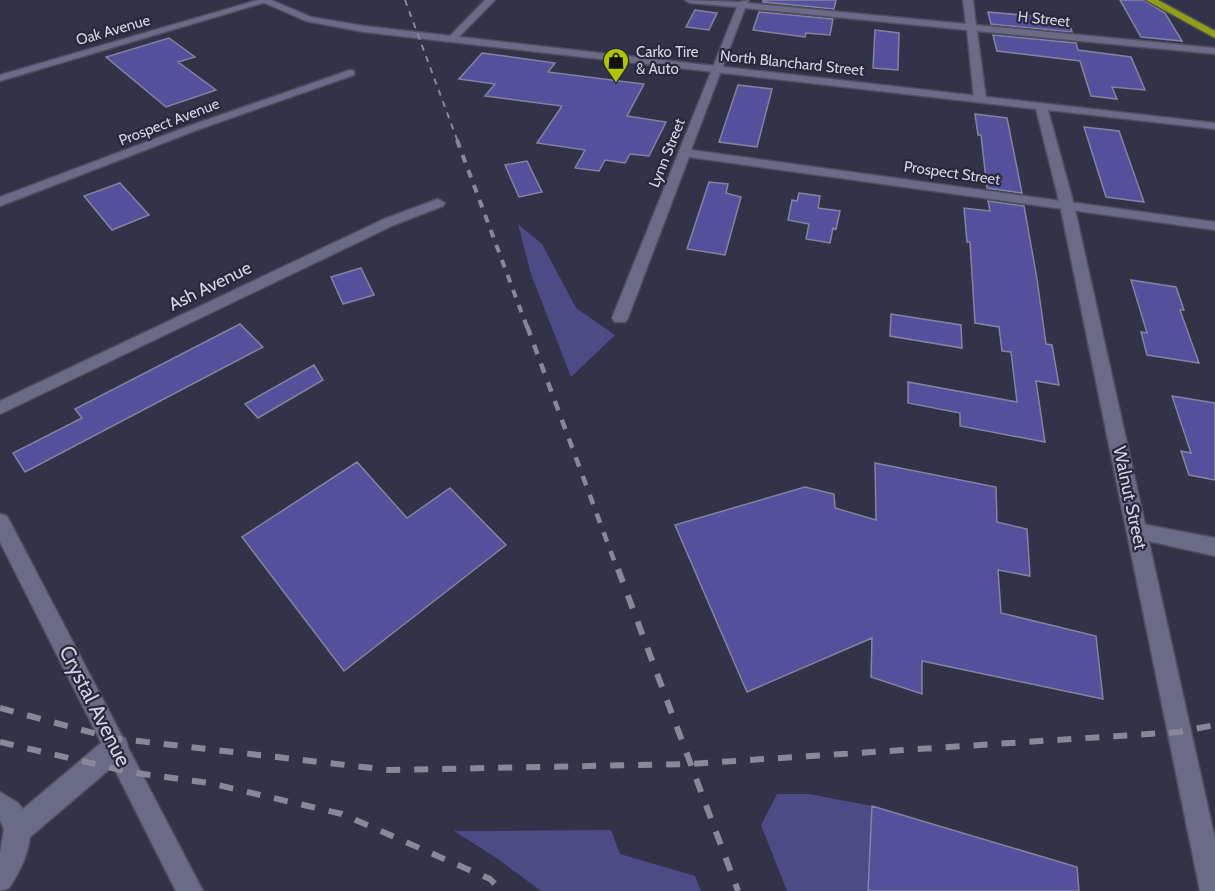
<svg xmlns="http://www.w3.org/2000/svg" width="1215" height="891" font-family="Cabin,sans-serif">
<rect width="100%" height="100%" fill="#323249"/>
<path fill="#4d4b86" d="M518 224 542 244 576 308 615 335 571 377 531 274Z
M777 794H809L872 806 868 891H787L761 825Z
M611 830 620 854 695 876 701 891H541L498 859 454 831Z"/>
<path fill="#54509b" stroke="#8384a0" stroke-width="1.5" d="M763 0H836L834 9 763 2Z
M1120 0H1144L1165 13 1182 41 1141 37Z
M695 10 717 13 709 30 686 27Z
M759 12 833 19 830 35 806 33 805 37 753 30Z
M988 12 1068 19 1072 32 991 24Z
M875 30 899 33 898 70 873 68Z
M993 35 1076 43 1078 50 1131 57 1145 90 1112 87 1117 99 1091 96 1080 61 997 51Z
M169 38 195 57 178 62 216 90 166 107 106 57Z
M482 53 555 63 548 72 644 84 627 116 666 122 649 156 630 154 625 163 605 160 599 171 575 168 585 150 537 143 562 106 485 96 495 84 459 79Z
M738 85 772 89 757 147 719 142Z
M975 114 1007 118 1022 193 987 188 981 135H978Z
M1084 127 1119 131 1144 202 1106 197Z
M527 161 542 192 519 197 505 165Z
M709 182 728 184 726 193 741 197 725 255 687 249Z
M120 183 149 215 112 230 84 196Z
M799 193 820 196 818 208 840 211 836 229 833 228 830 243 806 239 809 224 788 220 792 200 797 201Z
M988 201 1024 206 1037 279 1046 344 1052 345 1059 385 1036 381 1045 442 960 426V413L908 403V382L1017 402 1011 352 1002 351 999 327 975 323 970 242H967L964 208 990 211Z
M361 268 374 295 343 304 331 277Z
M1131 280 1176 287 1184 310H1180L1199 363 1147 355 1141 332 1147 333Z
M891 314 961 325 962 348 890 336Z
M240 324 263 347 25 472 13 453 82 418 75 409Z
M314 365 323 380 258 418 245 404Z
M1172 396 1215 403V480L1189 475 1181 451 1191 453Z
M357 462 407 518 450 488 506 545 344 671 242 537Z
M875 463 996 487 997 522 1027 529 1030 576 998 570 1001 613 1096 636 1103 699 922 661V694L871 677 872 638 747 692 675 525 805 487 834 494 835 508 876 520Z
M872 806 1077 867 1079 891H868Z"/>
<g fill="none" stroke-linecap="round" stroke-linejoin="round">
<defs>
<path id="street" d="M258 0H273L0 81V75Z
M485 0H495L455 41H449V37Z
M685 0 739 2 749 0 747 3 966 24 963 0H973L976 25 1215 48V54L977 31 986 99 980 102 974 99 967 30 745 8 691 150 1215 222V230L689 157 628 318 625 322H615L612 318 737 7 690 3Z
M350 70 354 71V75L197 130 0 206V197L189 126Z
M438 199 445 203 443 206 394 225 0 414V401L384 219Z
M1137 523 1215 538V556L1130 537 1127 531 1130 525Z
M116 735 125 738 128 747 125 756 30 837C28 855 19 873 9 888L0 891V853L4 829 0 820V792L18 803 23 809 107 738Z"/>
<path id="secondary" d="M258 0H271L311 17 364 26 1215 123V129L1048 110 1074 205 1215 839V891H1200L1060 205 1036 109 364 32 306 21Z
M0 514 7 516 203 891H176L0 542Z"/>
<path id="highway" d="M1146 0H1158L1215 31V38Z"/>
</defs>
<use href="#street" stroke="#4e4d61" stroke-width="3"/>
<use href="#secondary" stroke="#4e4d61" stroke-width="3"/>
<use href="#highway" stroke="#4e4d61" stroke-width="3"/>
<use href="#street" fill="#6a6b86" fill-rule="evenodd"/>
<use href="#secondary" fill="#6a6b86" fill-rule="evenodd"/>
<use href="#highway" fill="#8e9f11" fill-rule="evenodd"/>
<path stroke="#88889b" stroke-width="2" stroke-dasharray="6 6" stroke-linecap="butt" d="M405 0 458 142"/>
<path stroke="#88889b" stroke-width="4" stroke-dasharray="8 8" stroke-linecap="butt" d="M457 140 527 327"/>
<path stroke="#88889b" stroke-width="4.5" stroke-dasharray="10 10" stroke-linecap="butt" d="M527 326 618 571"/>
<path stroke="#88889b" stroke-width="6" stroke-dasharray="14 14" stroke-linecap="butt" d="M618 569 738 891
M0 708 112 738 389 770 689 764 1179 732 1215 725
M0 742 129 772 209 783 342 814 490 879 502 891"/>
</g>
<defs>
<symbol id="shop-pin" viewBox="-11 -11 22 30"><path d="M0 17L-7.5 6A9.5 9.5 0 1 1 7.5 6Z" fill="#b0c500" stroke="#28283f"/><path d="M-5-2.5h2.3a2.7 3.5 0 0 1 5.4 0H5L5.5 6h-11ZM-1.5-2.5h3a1.5 2.3 0 0 0-3 0Z" fill="#111"/></symbol>
</defs>
<g fill-rule="evenodd">
<use href="#shop-pin" x="601" y="46" width="30" height="40"/>
</g>
<g text-anchor="middle" stroke-width="4.5" stroke-linejoin="round" paint-order="stroke">
<g font-size="15" fill="#d3d4e3" stroke="#28283f">
<text transform="translate(1044 19) rotate(6)" y="5">H Street</text>
<text transform="translate(113 30) rotate(-16)" y="5">Oak Avenue</text>
<text transform="translate(792 63) rotate(6)" y="5">North Blanchard Street</text>
<text transform="translate(169 122) rotate(-21)" y="5">Prospect Avenue</text>
<text transform="translate(667 153) rotate(-68)" y="5">Lynn Street</text>
<text transform="translate(952 173) rotate(8)" y="5">Prospect Street</text>
</g>
<g font-size="15" fill="#d3d4e3" stroke="#28283f" text-anchor="start">
<text x="636" y="57">Carko Tire<tspan x="636" dy="17">&amp; Auto</tspan></text>
</g>
<g font-size="18" fill="#d3d4e3" stroke="#28283f">
<text transform="translate(210 286) rotate(-26)" y="6">Ash Avenue</text>
<text transform="translate(1130 498) rotate(78)" y="6">Walnut Street</text>
</g>
<g font-size="21" fill="#d3d4e3" stroke="#28283f">
<text transform="translate(95 706) rotate(63)" y="7">Crystal Avenue</text>
</g>
</g>
</svg>
